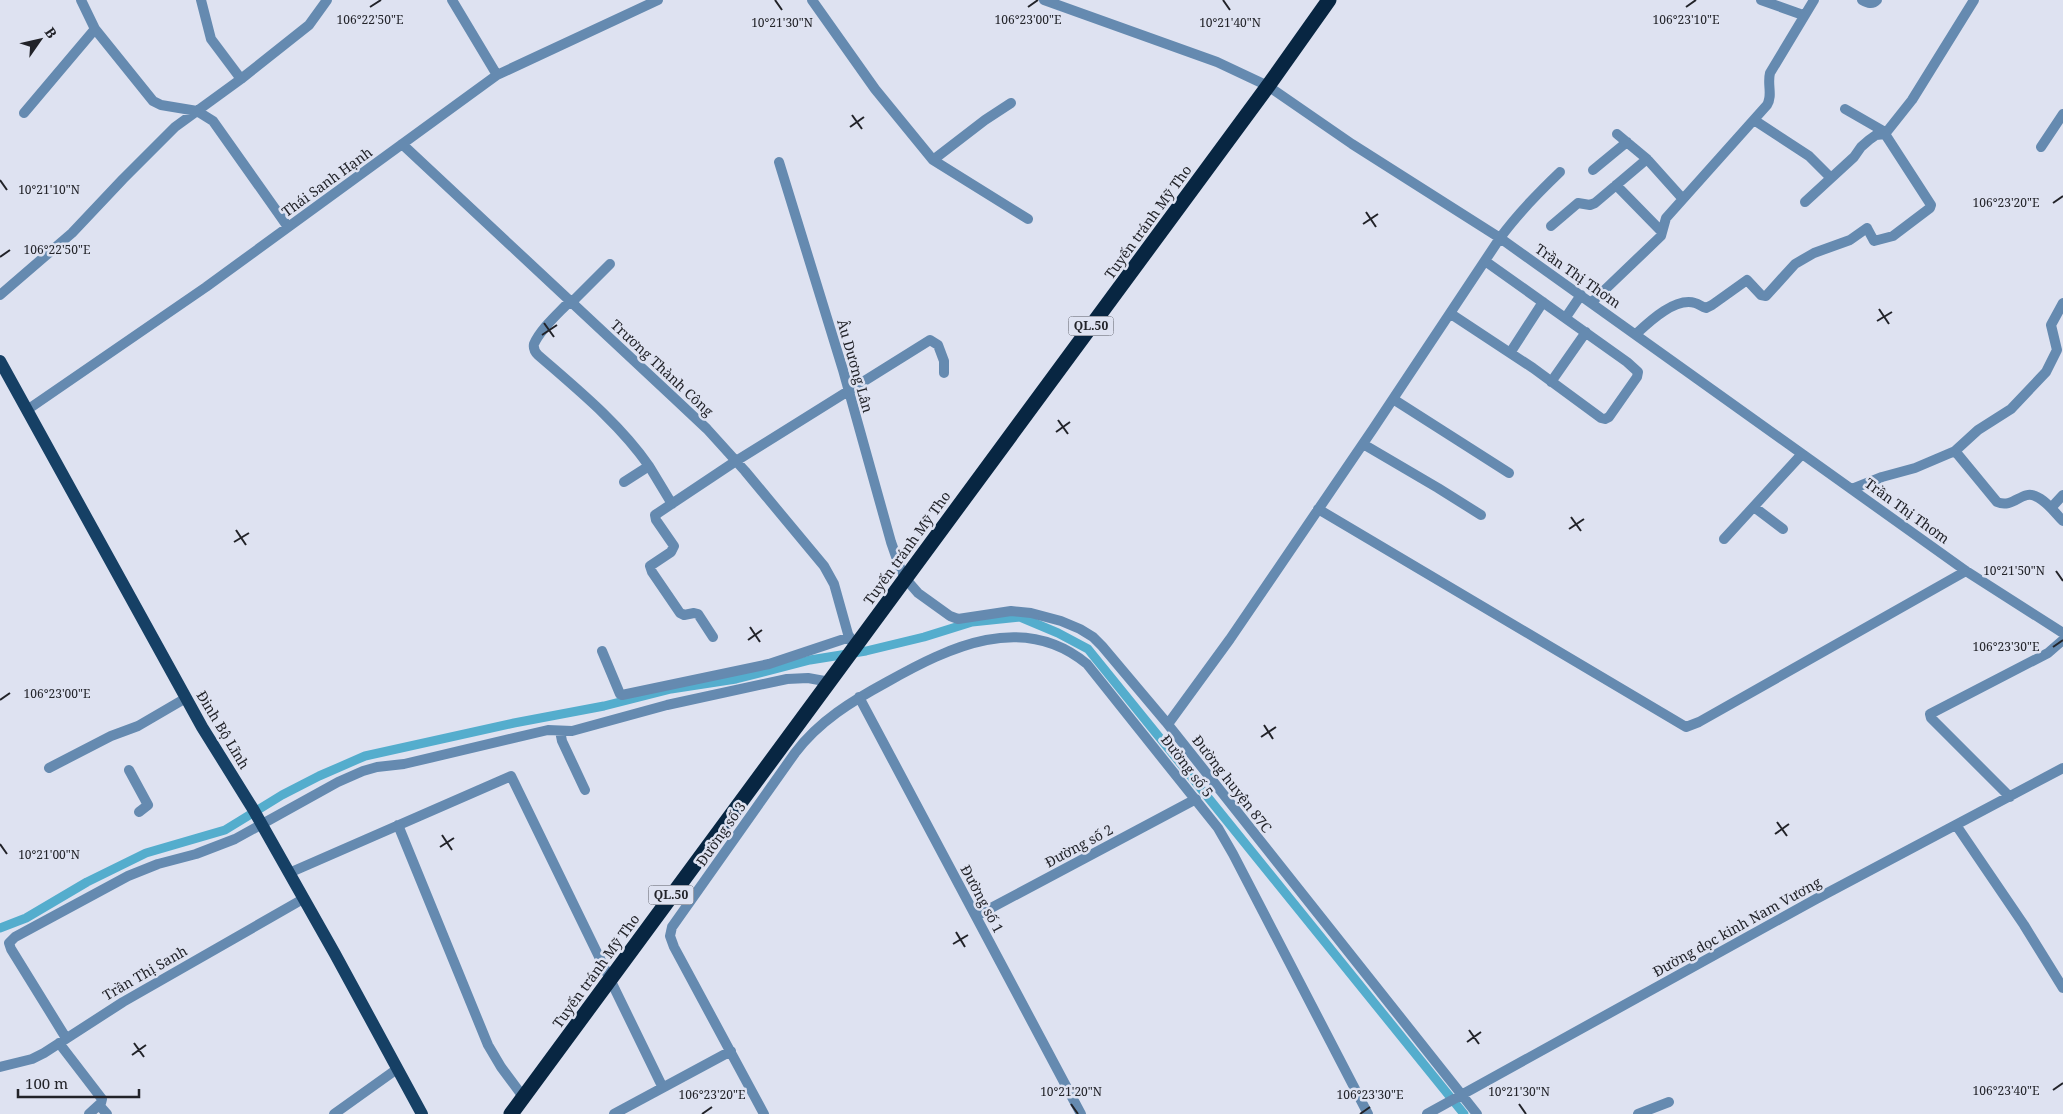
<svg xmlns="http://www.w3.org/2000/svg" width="2063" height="1114" font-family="'Noto Serif',serif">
<rect width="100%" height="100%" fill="#dee2f1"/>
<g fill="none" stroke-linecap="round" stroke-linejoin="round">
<path stroke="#54adcd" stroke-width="9" d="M0 928 26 918 87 882 146 853 225 830 282 795 319 776 365 756 514 723 604 706 671 689 736 679 810 660 866 651 924 637 972 622 1020 617 1058 633 1088 649 1464 1114"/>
<path stroke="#658ab0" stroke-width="10" d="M81 0 95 29 153 101 161 105 197 111 213 121 288 227
M201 0 211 39 241 79
M452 0 497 75
M812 0 875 89 933 160 1028 219
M1044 0 1217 62 1268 86 1352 144 1500 238 1966 571 2063 633
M1761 0 1803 15
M1862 0C1868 3 1872 5 1877 0
M1845 109 1885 132
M24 113 95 29
M1754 120 1809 156 1830 177
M1617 134 1647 159 1682 198
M402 144 674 398 707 429 745 471 824 566 834 584 848 634 855 648
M2041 147 2063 114
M933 160 985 120 1011 103
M779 162 843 370 891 542 899 565 905 578 918 593 950 616 958 619 1011 611 1031 613 1061 621 1080 629 1093 637 1102 646 1166 722 1477 1114
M1593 170 1627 142
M1616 185 1662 232
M1805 202 1854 157 1861 147 1869 140 1876 135 1885 134
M1551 226 1578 203 1590 205 1595 203 1647 159
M0 295 72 233 123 179 175 127 241 79 309 25 327 0
M570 301C559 313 541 328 534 344 533 349 535 352 538 355 577 389 619 423 649 466L624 482
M572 302 610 264
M1592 302 1661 236 1666 218 1767 105C1773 95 1767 85 1770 73L1814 0
M1451 314 1533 368 1601 418 1605 419 1609 417 1637 377 1638 372 1627 362 1485 261
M1566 317 1581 295
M1636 334C1649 322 1675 297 1695 303 1699 304 1702 307 1706 308L1712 305 1747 280 1761 295 1766 296 1795 264 1814 253 1850 240 1867 228 1874 241 1893 236 1930 208 1931 205 1885 134 1912 100 1974 0
M1510 353 1543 302
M1551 382 1586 332
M1393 399 1509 473
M27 410 206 287 497 75 658 0
M1363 444 1438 488 1481 515
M1955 451 1997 502C2013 509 2022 490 2035 496 2046 500 2055 513 2063 521
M649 466 672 504
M1852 489 1882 477 1915 468 1955 451 1978 430 2011 409 2046 372 2057 350 2051 325 2063 303
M1754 507 1783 529
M2051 508 2063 495
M1318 509 1686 727 1699 722 1966 571
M1724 539 1802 454
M713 637 698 614 694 613 684 615 680 613 652 572 650 566 671 552 674 546 656 520 655 515 736 461 930 340 938 345 944 361V373
M602 651 620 694 622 695 769 664 850 637
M859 697 1081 1114
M1168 724 1230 639 1373 429 1500 238C1518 213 1538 193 1560 172
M560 731 562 741 585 790
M49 768 111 736 138 726 186 698
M129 770 148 805 139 812
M2010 797 1931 718 1930 714 2048 653 2063 640
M398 825 488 1045 501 1067 524 1098
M1956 825 2024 925 2063 988
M289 873 511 776 662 1086
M976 916 1196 799
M66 1038 11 949 9 943 15 937 128 876 158 864 196 854 235 839 338 782 363 771 377 767 404 764 548 730 572 731 667 705 787 679 808 678 830 682
M59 1043 102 1099 101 1103 89 1114
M0 1067 32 1059 44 1053 123 1002 303 899
M99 1105 107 1114
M334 1114 397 1069
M614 1114 731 1051
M764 1114 674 947 670 936 672 927 795 753C819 721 852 701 887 682 949 647 1023 611 1087 664L1218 828 1233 854 1368 1114
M1427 1114 1816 899 2063 768
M1638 1114 1669 1102"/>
<path stroke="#164065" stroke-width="12" d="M0 361 202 727 253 809 335 954 422 1114"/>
<path stroke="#082642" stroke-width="15" d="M511 1114 1268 86 1329 0"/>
</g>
<path fill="none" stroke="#222329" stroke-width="2" d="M775 0 782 10M1223 0 1230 10M370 7 381 0M1028 7 1038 0M1686 7 1696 0M852 115 862 129M850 127 864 117M0 180 7 190M2053 203 2063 196M1366 212 1376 227M1363 224 1378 214M0 257 10 250M1879 309 1889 324M1877 321 1892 312M544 323 554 337M542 335 557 325M1058 420 1068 434M1056 432 1070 422M1571 517 1581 531M1569 529 1584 519M236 530 246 545M234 542 249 533M2056 571 2063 581M750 627 760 642M748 640 762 630M2053 647 2063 640M0 700 10 693M1264 725 1273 739M1261 737 1276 727M1777 822 1787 836M1775 834 1789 824M442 835 452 850M0 844 7 854M440 847 454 838M956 932 965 947M953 944 968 935M1469 1030 1479 1044M1467 1042 1481 1032M134 1043 144 1057M132 1055 146 1045M2053 1090 2063 1083M1071 1104 1078 1114M1519 1104 1526 1114M702 1114 712 1107M1360 1114 1370 1107"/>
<g text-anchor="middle" stroke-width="5" stroke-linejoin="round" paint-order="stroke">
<g fill="#dee2f1" stroke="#5a5c65" stroke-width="1">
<rect x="1068.5" y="316.5" width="45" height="19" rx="4"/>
<rect x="648.5" y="885.5" width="45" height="19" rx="4"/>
</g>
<g font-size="12" font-weight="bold" fill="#222329">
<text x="1091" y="330">QL.50</text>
<text x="671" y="899">QL.50</text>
</g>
<g font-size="14" fill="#222329" stroke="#dee2f1">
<text transform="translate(327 182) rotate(-36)" y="5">Thái Sanh Hạnh</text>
<text transform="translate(1148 222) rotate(-54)" y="5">Tuyến tránh Mỹ Tho</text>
<text transform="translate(1578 276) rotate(35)" y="5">Trần Thị Thơm</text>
<text transform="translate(855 366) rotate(74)" y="5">Âu Dương Lân</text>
<text transform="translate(662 368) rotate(43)" y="5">Trương Thành Công</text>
<text transform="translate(1907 511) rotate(36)" y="5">Trần Thị Thơm</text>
<text transform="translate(907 548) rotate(-54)" y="5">Tuyến tránh Mỹ Tho</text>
<text transform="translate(223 730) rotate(59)" y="5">Đinh Bộ Lĩnh</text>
<text transform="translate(1187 766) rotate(52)" y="5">Đường số 5</text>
<text transform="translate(1232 784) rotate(52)" y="5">Đường huyện 87C</text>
<text transform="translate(721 834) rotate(-55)" y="5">Đường số 3</text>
<text transform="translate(1079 846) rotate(-28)" y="5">Đường số 2</text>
<text transform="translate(982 899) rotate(62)" y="5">Đường số 1</text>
<text transform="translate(1737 927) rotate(-29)" y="5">Đường dọc kinh Nam Vương</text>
<text transform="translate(596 971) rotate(-54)" y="5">Tuyến tránh Mỹ Tho</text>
<text transform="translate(145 973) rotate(-30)" y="5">Trần Thị Sanh</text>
</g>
</g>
<g font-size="12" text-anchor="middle" fill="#222329" stroke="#dee2f1" stroke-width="5" stroke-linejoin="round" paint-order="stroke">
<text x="370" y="24">106°22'50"E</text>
<text x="1028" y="24">106°23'00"E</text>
<text x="1686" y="24">106°23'10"E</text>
<text x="782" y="27">10°21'30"N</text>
<text x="1230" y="27">10°21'40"N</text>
<text x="49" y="194">10°21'10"N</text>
<text x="2006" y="207">106°23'20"E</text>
<text x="57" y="254">106°22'50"E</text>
<text x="2014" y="575">10°21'50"N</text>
<text x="2006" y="651">106°23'30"E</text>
<text x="57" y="698">106°23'00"E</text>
<text x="49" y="859">10°21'00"N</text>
<text x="2006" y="1095">106°23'40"E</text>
<text x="1071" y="1096">10°21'20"N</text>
<text x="1519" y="1096">10°21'30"N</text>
<text x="712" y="1099">106°23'20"E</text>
<text x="1370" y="1099">106°23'30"E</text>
</g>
<g transform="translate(40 40) rotate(56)" stroke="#dee2f1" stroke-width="4" paint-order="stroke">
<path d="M0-4L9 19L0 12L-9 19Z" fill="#222329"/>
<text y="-8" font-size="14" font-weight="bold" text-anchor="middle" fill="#222329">B</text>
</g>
<path d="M18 1089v8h121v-8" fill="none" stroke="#222329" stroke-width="2.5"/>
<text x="25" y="1089" font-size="15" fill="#222329" stroke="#dee2f1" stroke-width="4" paint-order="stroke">100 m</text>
</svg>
